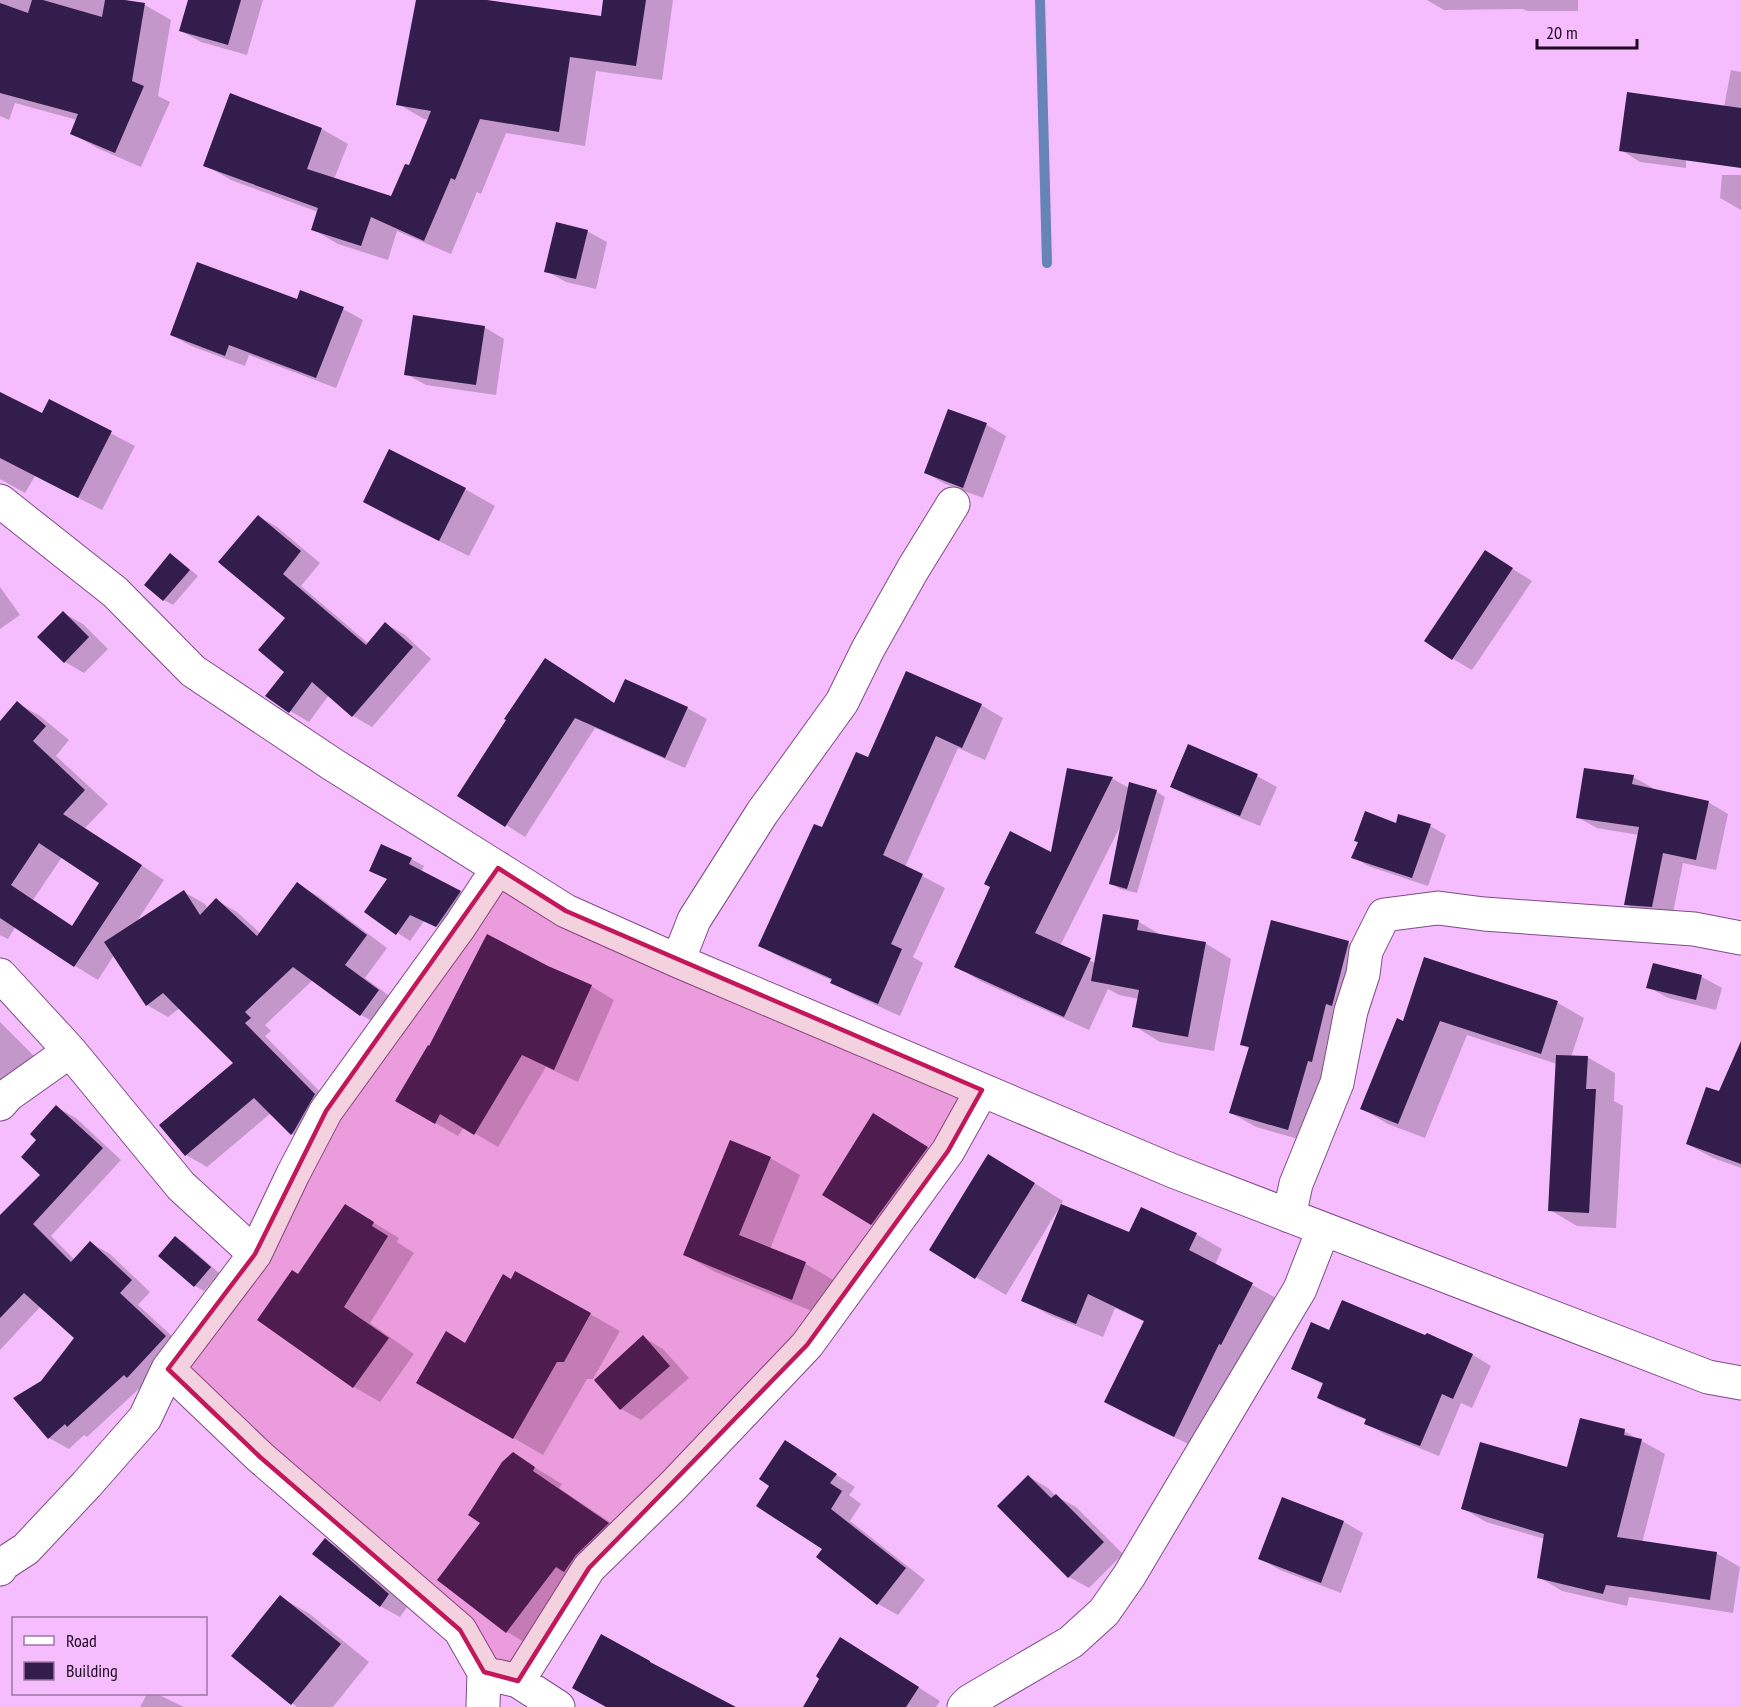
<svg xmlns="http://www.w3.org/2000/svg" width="1741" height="1707" font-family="'PT Sans Narrow',sans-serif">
<rect width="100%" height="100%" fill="#f6bdfe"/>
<path fill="#0003" fill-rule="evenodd" d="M0 0H122L145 5 171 20 158 96 170 102 141 167 97 148 72 133 77 120 15 103 9 120 0 116Z
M190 0H263L247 55 201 42 181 31Z
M417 0H476L602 17 604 0H673L662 80 596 71 585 146 506 133 481 194 477 192 451 254 397 231 388 260 338 244 312 229 318 212 231 180 205 165 322 129 348 144 334 179 392 198 410 167 429 120 424 119 398 104Z
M1427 0H1578V11H1527L1523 9 1444 10Z
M1731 70 1741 72V148L1686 154V168L1640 162 1621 150 1724 107Z
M1722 175H1741V210L1720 198Z
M587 231 607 242 596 289 566 282 546 271Z
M298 301 343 309 363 320 336 388 249 355 245 366 191 346 171 335Z
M484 327 504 339 496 395 426 385 406 374Z
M0 394 42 415 49 401 135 446 102 510 35 476 25 493 0 479Z
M949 411 987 425 1006 436 983 498 945 484 926 473Z
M465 489 495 506 469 556 394 519 365 502Z
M258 516 277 527 320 563 301 586 369 644 386 624 405 635 431 659 372 727 353 716 329 695 309 722 290 711 286 672 287 618Z
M1486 552 1532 581 1472 670 1453 659Z
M171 555 180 561 198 576 173 605 164 600Z
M0 587 20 615 0 629Z
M63 613 83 624 108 649 84 673 65 662Z
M546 660 616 704 687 708 707 719 685 768 595 728 525 837 506 825Z
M17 703 40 716 69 740 56 756 108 804 85 828 164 880 135 924 184 892 205 904 208 909 216 900 237 912 260 933 297 884 318 896 387 948 365 978 399 1003 382 1027 361 1015 313 980 265 1025 271 1031 265 1036 335 1107 312 1145 292 1134 271 1113 207 1167 186 1155 235 1063 180 1008 168 1017 147 1005 114 955 98 980 75 966 16 926 8 939 0 935V723ZM62 857 101 883 73 926 33 900Z
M981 705 1003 718 985 760 958 748 905 867 945 888 913 957 923 963 900 1016 854 995 832 982 833 981 782 958 760 946 823 829 869 759Z
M1068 770 1113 779 1129 788 1156 791 1165 797 1137 893 1120 889 1111 883 1121 825 1060 946 1095 963 1105 915 1139 922 1163 936 1205 943 1231 959 1214 1051 1160 1042 1134 1026 1139 999 1119 995 1108 989 1089 1030 980 981 956 966 1053 854Z
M1257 776 1277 787 1260 826 1192 798 1172 787Z
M1633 777 1653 788 1652 790 1708 802 1728 814 1716 870 1683 863 1672 918 1646 916 1626 904 1639 835 1597 828 1577 817Z
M1397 825 1430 826 1446 835 1428 886 1368 866 1353 857Z
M411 859 424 866 421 872 473 899 450 933 424 921 410 941 366 912Z
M1272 922 1349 943 1373 957 1313 1143 1256 1127 1231 1113 1250 1049 1241 1044Z
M1425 959 1558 1003 1584 1018 1571 1057H1587L1615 1073 1614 1101 1623 1106 1616 1228 1577 1226 1550 1210 1557 1064 1467 1035 1425 1138 1388 1124 1362 1109 1404 1023Z
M1654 965 1702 977 1722 988 1716 1010 1668 998 1648 987Z
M548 967 591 986 614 1000 578 1082 546 1067 498 1147 464 1127 458 1136 397 1101Z
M0 1022 45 1067 0 1104Z
M1741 1043V1168L1713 1158 1687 1144 1720 1093Z
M56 1107 76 1118 121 1160 51 1236 75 1260 91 1243 110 1254 150 1292 138 1305 184 1347 87 1437 84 1435 69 1449 49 1438 42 1382 76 1338 41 1306 0 1350V1217L42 1175 38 1140Z
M874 1115 956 1165 901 1241 871 1224Z
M770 1158 800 1175 770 1249 806 1264 835 1281 822 1315 715 1272 685 1255Z
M1018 1173 1063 1201 1061 1205 1130 1234H1196L1222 1249 1215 1265 1278 1299 1201 1450 1132 1417 1106 1402 1145 1322 1115 1308 1103 1337 1049 1315 1023 1300 1061 1208H1059L1006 1295 931 1250Z
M371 1221 399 1238 397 1242 414 1253 370 1323 414 1354 380 1402 354 1387 259 1320 299 1276Z
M175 1238 185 1243 219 1273 204 1291 195 1286Z
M590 1314 620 1331 593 1379H587L543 1455 418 1383 466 1345Z
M1330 1332 1473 1355 1491 1366 1472 1408 1461 1403 1439 1456 1384 1434 1366 1423 1367 1420 1337 1408 1319 1397 1324 1385 1293 1368Z
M643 1337 663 1349 689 1378 641 1420 621 1409 596 1380Z
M1624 1431 1665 1454 1642 1543 1716 1553 1740 1567 1733 1613 1629 1597 1627 1606 1562 1591 1539 1577 1545 1539 1486 1522 1462 1508 1568 1469Z
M786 1442 855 1487 849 1495 861 1504 850 1521 925 1580 898 1615 878 1604 818 1557 824 1549 771 1486Z
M513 1454 562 1484 559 1488 635 1539 534 1648 507 1632 483 1522Z
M1028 1476 1048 1488 1056 1496 1076 1507 1123 1554 1089 1588 1069 1577Z
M1344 1522 1363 1533 1341 1593 1280 1570 1260 1559Z
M325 1540 345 1551 408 1606 400 1617 380 1606Z
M280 1597 310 1614 369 1662 333 1707H297L233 1656Z
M863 1652 940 1701 936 1707H805Z
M147 1694H157L184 1707H140Z"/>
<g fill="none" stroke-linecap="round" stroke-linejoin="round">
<path stroke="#6784b8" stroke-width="10" d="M1040 0 1047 263"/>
</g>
<path fill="#331d4d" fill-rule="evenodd" d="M32 0H43L102 17 105 0H125L145 3 132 81 144 86 115 153 70 134 78 114 0 93V3L28 13Z
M188 0H241L228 45 179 31Z
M416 0H487L601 16 603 0H646L636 66 570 57 559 132 480 119 455 180 451 178 424 241 371 217 361 246 311 230 318 208 203 166 230 93 322 128 307 169 391 196 405 164 409 165 431 111 396 105Z
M1627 92 1741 108V168L1619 151Z
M556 222 588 230 576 279 544 272Z
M197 262 297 299 300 290 344 307 316 378 229 345 225 356 170 335Z
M413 315 485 326 476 385 404 375Z
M0 392 42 413 49 399 112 431 78 498 0 458Z
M948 409 987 423 963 488 924 473Z
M389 449 466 488 439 541 363 502Z
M258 515 301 551 283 574 366 645 385 622 413 647 352 717 312 682 289 713 265 696 284 672 258 650 285 618 218 562Z
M1485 550 1513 568 1452 660 1424 641Z
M170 553 190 570 163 601 144 585Z
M63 611 89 637 64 663 37 637Z
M545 658 614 703 625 679 688 707 665 758 575 718 505 827 457 796 506 720 504 719Z
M906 671 982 704 962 748 936 736 883 855 923 874 891 944 902 949 878 1004 830 983 832 979 758 946 814 824 822 827 856 752 868 757Z
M17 701 46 726 33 741 85 790 63 814 142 865 74 967 0 918V721ZM39 843 99 883 72 926 11 885Z
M1188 744 1258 774 1240 816 1170 787Z
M1067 768 1113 777 1035 933 1091 958 1064 1017 954 967 990 887 984 884 1010 831 1051 852Z
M1584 768 1634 775 1632 784 1709 801 1696 860 1663 853 1652 907 1624 905 1639 827 1576 818Z
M1129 782 1157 790 1127 889 1109 884Z
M1365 811 1396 823 1398 814 1431 824 1412 878 1351 858 1358 842 1354 841Z
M381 844 412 858 409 864 461 891 436 927 410 915 396 935 364 912 387 879 369 871Z
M297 882 367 935 345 965 379 990 360 1016 293 967 245 1012 251 1018 245 1023 315 1094 294 1131 291 1135 254 1098 185 1156 159 1125 233 1063 163 993 146 1006 104 942 184 890 200 915 216 898 257 936Z
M1103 914 1139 920 1137 930 1206 942 1188 1037 1132 1027 1139 990 1091 981Z
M1271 920 1349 941 1332 1006 1326 1004 1312 1062 1308 1061 1288 1130 1229 1113 1249 1047 1240 1045Z
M487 934 548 966 592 985 554 1070 522 1055 474 1135 440 1114 435 1124 395 1101 428 1045 429 1046Z
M1424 957 1558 1001 1541 1054 1440 1021 1398 1124 1360 1109 1397 1018 1403 1021Z
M1653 963 1702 975 1696 1000 1646 988Z
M1741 1041V1164L1686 1144 1706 1087 1719 1091Z
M1556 1055 1588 1056 1586 1089H1596L1589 1213 1548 1211Z
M56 1105 103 1148 33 1224 71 1262 90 1241 132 1280 120 1293 166 1336 127 1378 124 1375 67 1427 65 1424 48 1439 13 1398 41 1381 74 1338 24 1293 0 1318V1215L40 1175 21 1157 36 1140 30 1134Z
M873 1113 928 1147 871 1225 822 1195Z
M730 1140 771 1157 739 1235 806 1262 792 1300 683 1255Z
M988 1154 1035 1183 975 1279 929 1250Z
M345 1204 374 1222 372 1226 388 1236 344 1307 389 1338 353 1388 257 1320 292 1270 298 1274Z
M1061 1204 1129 1232 1141 1207 1197 1233 1189 1250 1253 1283 1221 1345 1219 1344 1174 1437 1104 1402 1144 1321 1088 1294 1076 1324 1021 1301Z
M175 1236 211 1267 194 1287 158 1256Z
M515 1271 591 1313 564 1362H557L513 1439 416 1383 446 1331 465 1343 503 1274 511 1279Z
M1342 1300 1425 1335 1427 1333 1473 1354 1453 1399 1442 1394 1420 1446 1364 1424 1366 1419 1317 1398 1323 1383 1291 1369 1311 1322 1329 1330Z
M643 1335 670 1366 620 1410 594 1380Z
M1580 1418 1625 1429 1624 1435 1642 1439 1617 1537 1717 1552 1710 1600 1606 1585 1603 1594 1537 1578 1544 1534 1461 1509 1480 1442 1567 1467Z
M785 1440 837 1474 830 1483 842 1491 831 1509 906 1568 877 1605 816 1557 822 1549 756 1506 769 1486 759 1479Z
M513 1452 535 1467 533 1471 609 1523 576 1555 564 1572 556 1567 506 1633 437 1580 480 1523 468 1515 502 1462Z
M1028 1475 1051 1498 1056 1494 1104 1542 1068 1578 997 1506Z
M1282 1497 1344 1521 1321 1583 1258 1559Z
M325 1538 389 1594 380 1607 312 1554Z
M280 1595 341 1644 291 1705 231 1656Z
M601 1634 650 1661V1662L736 1707H606L572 1688Z
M840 1637 919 1687 906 1707H803L819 1679 816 1676Z"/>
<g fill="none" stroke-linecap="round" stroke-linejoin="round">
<defs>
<path id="street" d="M0 501 115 592 193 671 332 764 566 911 678 961 1173 1171 1708 1377 1741 1383
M678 961 694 920 762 813 842 702 868 649 913 569 953 504
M0 975 70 1051 181 1186 255 1254
M0 1104 8 1095 70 1051
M1289 1216 1296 1184 1337 1083 1351 1011 1363 974 1366 951 1384 915 1438 908 1484 914 1694 929 1741 938
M168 1369 260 1457 460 1630 484 1672 483 1707
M0 1569 3 1564 26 1549 87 1484 145 1418 168 1369 255 1254 293 1174 326 1111 460 926 498 868
M497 1676 518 1681 558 1707
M518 1681 589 1568 673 1486 807 1345 948 1151 982 1090
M964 1707 970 1701 1071 1642 1104 1612 1129 1576 1300 1289 1323 1230"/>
</defs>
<use href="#street" stroke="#7e4c86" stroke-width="35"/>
<use href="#street" stroke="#fff" stroke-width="33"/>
</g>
<path fill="#c2185b" fill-opacity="0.2" stroke="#c2185b" stroke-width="4.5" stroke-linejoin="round" d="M498 868 566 911 982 1090 948 1151 807 1345 589 1568 518 1681 484 1672 460 1630 260 1457 168 1369 255 1254 326 1111Z"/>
<rect x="12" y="1617" width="195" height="78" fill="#f6bdfe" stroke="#9f75a5" stroke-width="1.5"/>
<rect x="24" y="1636" width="30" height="9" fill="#ffffff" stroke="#9f75a5" stroke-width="1.5"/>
<text x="66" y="1647" font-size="18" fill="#1d0820">Road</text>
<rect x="24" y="1662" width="30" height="18" fill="#331d4d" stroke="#9f75a5" stroke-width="1.5"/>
<text x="66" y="1677" font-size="18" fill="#1d0820">Building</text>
<path d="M1537 39v9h100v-9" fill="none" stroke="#1d0820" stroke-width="3"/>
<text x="1546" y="39" font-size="18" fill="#1d0820" stroke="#f6bdfe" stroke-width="4.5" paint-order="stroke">20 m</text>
</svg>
